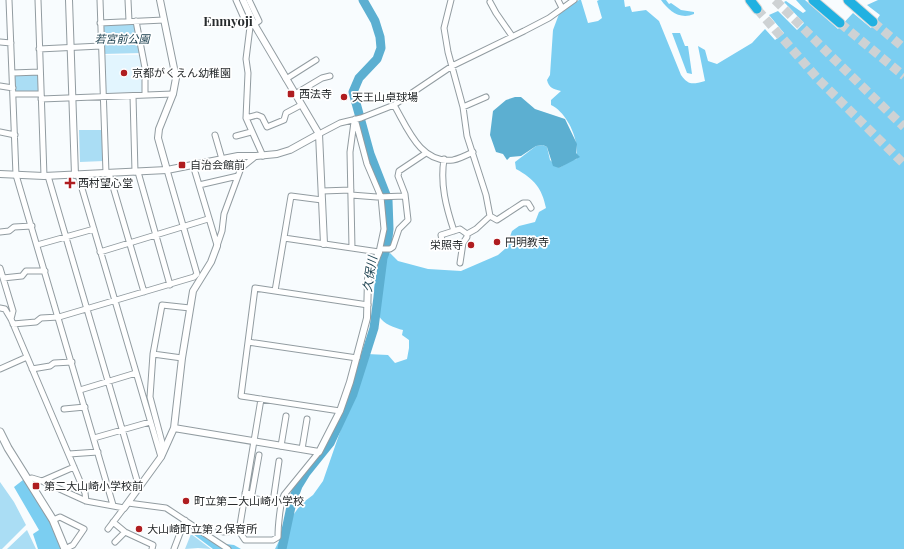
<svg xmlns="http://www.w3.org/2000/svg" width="904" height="549" font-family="'Playfair Display','Noto Sans JP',serif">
<rect width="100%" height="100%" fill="#f8fcfe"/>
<path fill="#e2f5fe" d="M104 55H141L144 93 105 95Z"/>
<path fill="#aaddf4" d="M133 23 135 25 141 53 103 54V26L105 24Z
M38 74 40 90 38 92 15 91V76L16 75Z
M79 130H104V161L80 162Z
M0 482 14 502 26 525 2 549H0Z
M27 530 36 549H7Z
M191 534 211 549 198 548 185 549Z"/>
<path fill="#7bcef1" d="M579 0H581L588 23 598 21 602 18 597 1 599 0H624L625 7 630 6 632 12 646 10 659 21 681 75C689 86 693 84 705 81L698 46 705 50 708 61 717 64 752 43 765 29 775 40 784 33 769 15 778 11 797 30 804 23 784 2 786 1 803 13 806 11 796 0H805L838 29 853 13 871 28 880 15 867 5 878 0H904V549H275L289 521 301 504 313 495 323 481 367 354 388 355 395 363 407 359 409 348V340L402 335 403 330C395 328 383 324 379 316 369 299 374 264 390 253L398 261 428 269 461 271 498 255 506 248 512 231 519 226 535 222 539 212 546 208C542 188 534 179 516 169L515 162 536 146 543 145 547 147 550 160 559 168 572 160 577 159C576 154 577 149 576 143 574 130 564 111 551 105V100L561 91C553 89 549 88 547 80L550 75 553 30 559 14Z
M661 0H666L669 4 671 3 681 10 694 12V14C680 20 669 11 661 0Z
M672 33H680L685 46H688L692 74 687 73Z
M23 480 29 484 50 521 61 549H38L33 534 39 530 14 487Z
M199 530 226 544 234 545 241 549H213L193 534Z"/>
<path fill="#5cafd1" d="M515 97H521L535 109 565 119 577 144 576 153 580 157 559 168 553 166 547 147 543 145 536 146 521 156 510 157 507 160 503 154 496 152 490 135 493 111 506 100Z"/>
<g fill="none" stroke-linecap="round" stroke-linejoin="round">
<path stroke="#5cafd1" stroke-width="9" d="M282 549 292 502 298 486 306 473 330 443 353 394 374 328 383 258 387 247 389 229 388 200 370 154 353 92 359 78 377 59 381 48 380 37 375 21 363 0"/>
<path stroke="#ced2d4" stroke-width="9" stroke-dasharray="9 4.5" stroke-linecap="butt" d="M775 0 834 59 904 127
M757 9 819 80 904 164
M873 22 904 48
M840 23 904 76"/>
<defs>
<path id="minor" d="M9 0 16 175 113 505
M38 0 44 176
M100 0 106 173
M128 0 129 21
M236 0 247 25 250 27
M249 0 259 21 250 27 246 59 248 73 246 118 263 156
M451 0 444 28 448 52 463 107 467 136 486 195 490 216 476 229 467 234
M558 0 562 8
M490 2 496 13 512 36
M136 21 145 68V95
M100 23 164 20
M0 42 11 43
M39 49 101 46
M12 73 40 72
M286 79 316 60
M0 86 13 88
M13 94H41
M295 94 322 78 330 76
M133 96 135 172
M41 99 173 94
M394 105C407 127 420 164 453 160 459 159 467 155 473 152
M463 107 486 97
M246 118 257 115 262 117 267 127 284 120 286 113 301 105
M0 132 15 135
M319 134 340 123 361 118 394 105 452 66 524 31 549 18 574 0
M215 135 222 159
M236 136 251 132
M444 159C440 184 446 207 454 231
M193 165 217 245
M138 172 170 285
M109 173 144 292
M78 175 161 457
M48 176 139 487
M199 185 238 176
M322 191 351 190
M351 195 377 197 405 196
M490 216 497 220 523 203H528L531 208
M0 232 9 231 14 227 32 226
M284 238 379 252 384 229 381 197 367 164 355 119
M442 240 441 235 460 229 467 234V237L463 243 460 263
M37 245 94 229
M217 246 222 231 224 214 241 168 256 156
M352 248 350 152 354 122
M381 249H390L393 247 399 229 408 220 405 194 398 176 399 171 426 153
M100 252 208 219
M0 268 13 311 11 319
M3 278 22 276 26 271H45
M275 291 291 196 322 200
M0 308 5 309 11 319 85 493 86 501
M13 324 36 322 41 318 59 317 194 277 197 274 167 170
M248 342 357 358
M153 354 182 358
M0 369 27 357
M32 369 50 366 54 363 72 362
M80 390 136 373
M261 399 239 531 245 540H273L278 537C278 527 280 503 284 495L319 452
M64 409 85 407
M340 411 241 396 255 288 368 305
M94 438 150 422
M281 446 286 416
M302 449 307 419
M164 450 150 397 153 354 162 305 190 308
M69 454 98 452
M28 479 32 478 42 481 86 501 124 508 108 529
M42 481 74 467
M245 493 252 494 259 455
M245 497 280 503
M273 502 279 461
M128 503 166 508 228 549
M53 520 60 517 84 529 73 545 65 549
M113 522 125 532 153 545 152 549
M219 529 223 532 239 531
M115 542 125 532
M174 549 185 520"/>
<path id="tertiary" d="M69 0 75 175
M160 0 176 78 173 94 159 129 158 138 167 170
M243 0 254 24 319 134 324 244
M0 174 44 176 167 170 238 156H256L277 154 290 150 319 134
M174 428 319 452 340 411 350 382 367 318 368 279 379 252
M124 508 161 457 174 428 182 358 193 291 211 262 217 246"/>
<path id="secondary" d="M0 432 8 448 53 520 65 549"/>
<path id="motorway" d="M750 0 757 9
M813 0 840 23
M848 0 873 22"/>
</defs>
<use href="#minor" stroke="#929ca1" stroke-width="7"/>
<use href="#tertiary" stroke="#929ca1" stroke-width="8"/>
<use href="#secondary" stroke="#929ca1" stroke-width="9"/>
<use href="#motorway" stroke="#d8d9d9" stroke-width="11"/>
<use href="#minor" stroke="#fff" stroke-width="5"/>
<use href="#tertiary" stroke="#fff" stroke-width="6"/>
<use href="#secondary" stroke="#fff" stroke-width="7"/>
<use href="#motorway" stroke="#21b1e1" stroke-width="9"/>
</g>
<g fill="#af1d20" stroke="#fff" stroke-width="1.5">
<circle cx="124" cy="73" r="4"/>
<rect x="287" y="90" width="8" height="8" rx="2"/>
<circle cx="344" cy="97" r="4"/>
<rect x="178" y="161" width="8" height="8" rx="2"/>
<path d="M68 177h4v4h4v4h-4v4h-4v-4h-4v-4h4z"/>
<circle cx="497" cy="242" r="4"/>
<circle cx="471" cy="245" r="4"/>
<rect x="32" y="482" width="8" height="8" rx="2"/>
<circle cx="186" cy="501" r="4"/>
<circle cx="139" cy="529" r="4"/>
</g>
<g text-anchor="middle" stroke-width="3.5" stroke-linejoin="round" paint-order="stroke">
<g font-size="11" font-style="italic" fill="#153a49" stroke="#fff">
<text x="122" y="43">若宮前公園</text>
</g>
<g font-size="11" fill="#272b2d" stroke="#fff" text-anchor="start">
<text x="132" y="77">京都がくえん幼稚園</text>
<text x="299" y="98">西法寺</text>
<text x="352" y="101">天王山卓球場</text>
<text x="190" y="169">自治会館前</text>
<text x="78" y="187">西村望心堂</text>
<text x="505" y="246">円明教寺</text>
<text x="463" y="249" text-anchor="end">栄照寺</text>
<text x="44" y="490">第二大山崎小学校前</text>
<text x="194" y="505">町立第二大山崎小学校</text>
<text x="147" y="533">大山崎町立第２保育所</text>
</g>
<g font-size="12" font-style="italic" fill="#193f4e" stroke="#fff">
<text transform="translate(370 274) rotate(-81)" y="4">久保川</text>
</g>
<g font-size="13" font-weight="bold" fill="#272b2d" stroke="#fff">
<text x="228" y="26">Enmyoji</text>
</g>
</g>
</svg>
